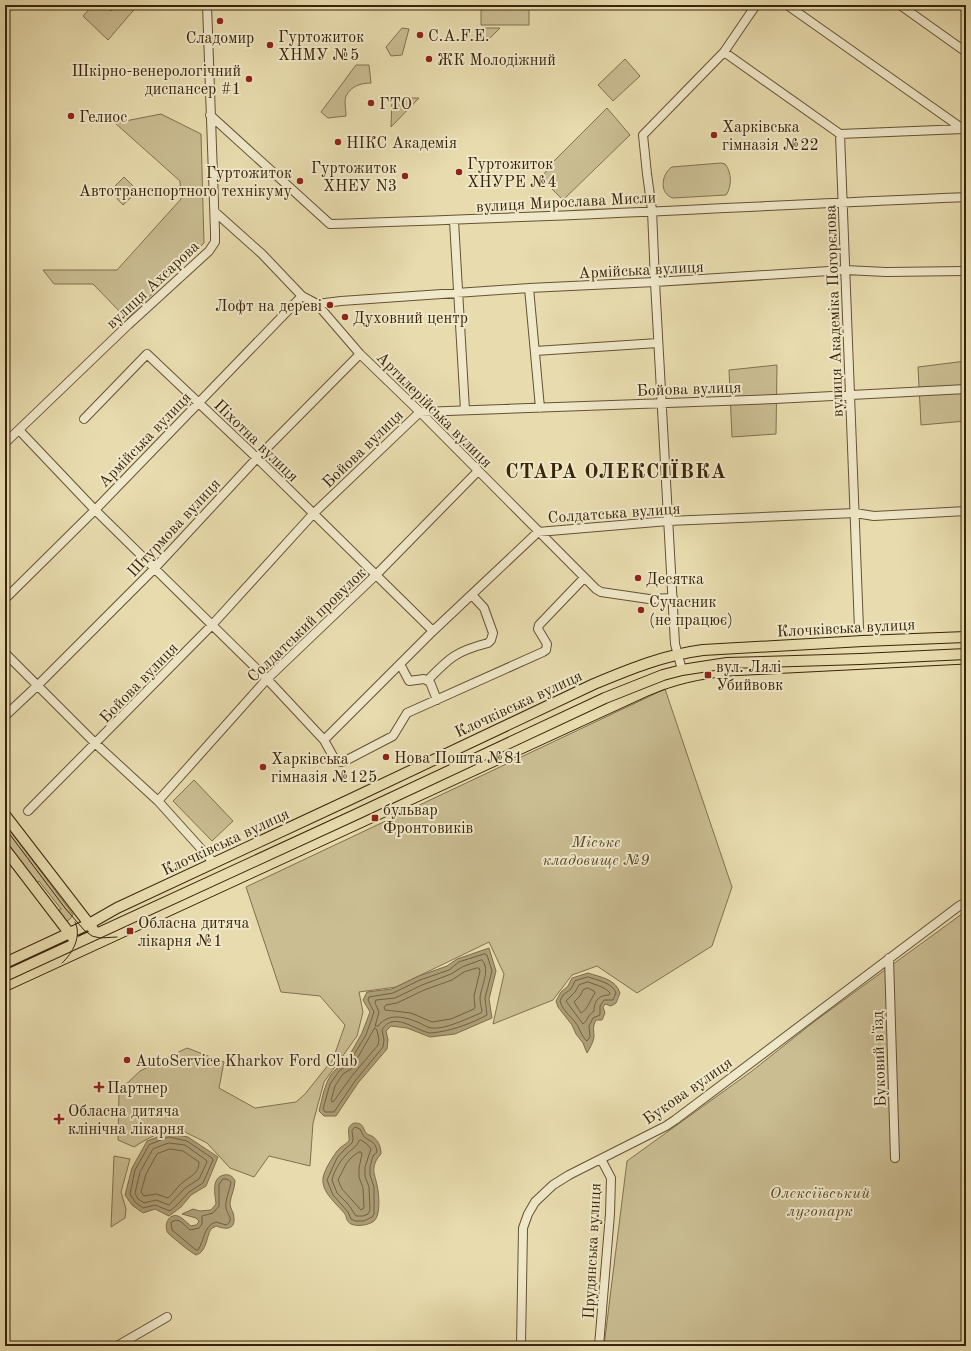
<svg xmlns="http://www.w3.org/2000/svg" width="971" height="1351" font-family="'Old Standard TT',serif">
<rect width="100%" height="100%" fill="#e8dcae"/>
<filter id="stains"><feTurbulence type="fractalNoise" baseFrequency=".005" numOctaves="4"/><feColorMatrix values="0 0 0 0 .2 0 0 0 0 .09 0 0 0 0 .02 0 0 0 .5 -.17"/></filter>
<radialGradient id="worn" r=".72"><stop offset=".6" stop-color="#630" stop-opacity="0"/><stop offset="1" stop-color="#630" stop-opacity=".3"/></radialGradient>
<path fill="#cabd92" stroke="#82704e" d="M93 5H104L111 11 116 5H138L108 40 83 16Z
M481 5H529V25H481Z
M402 28 409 29 402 55 391 56 386 47Z
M478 28H500L489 39 486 38 478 31Z
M625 59 640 76 613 101 598 85Z
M356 65H369L371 83C361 83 351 86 346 96 344 101 346 111 346 116L328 118 321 112Z
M392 98H419L391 127Z
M607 108 630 135 563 200 541 178 553 162Z
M161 114 201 134 204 243 127 319 93 284H54L43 270H117L181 199 180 181 115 123Z
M721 163 725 164C732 172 732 187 726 195L673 198C659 194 661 174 672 167Z
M124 177 138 191 123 205 110 191Z
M966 361V421L921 425 918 367Z
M777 365 776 434 732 437 729 370Z
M665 689 732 887 712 946 637 993 597 966 572 975 553 1000 493 1024 504 974 489 942 396 987 359 992 363 1012 357 1036 324 1082 313 1123 310 1166 269 1156 254 1177 230 1168 207 1143 185 1132 163 1131 142 1142 134 1147 118 1140 119 1091 140 1071 187 1048 224 1062 219 1088 255 1108 296 1102 305 1094 333 1059 345 1025 320 996 281 992 246 887Z
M194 780 233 821 212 841 173 801Z
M5 824 72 913 73 915 70 919 67 921 64 919 58 911 61 909 39 881 37 883 5 842Z
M966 911V1346H604L627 1161 752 1071 815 1021Z
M114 1156 130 1159 121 1192 126 1209 125 1218 111 1227Z"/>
<path fill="#ac9d76" stroke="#7e6d4a" d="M489 948 496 971 489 999 492 1018 455 1034 430 1037 407 1028 391 1026 386 1031 388 1040 387 1049 358 1083 336 1116H324L319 1111C323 1096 326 1070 344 1065L362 1033 370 1012 363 1000 367 992 392 989 419 976 447 966 457 959Z
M588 973C600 977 616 979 620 993L616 1003 611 1006 605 1004 603 1007 605 1013 602 1020H596C592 1028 594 1029 594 1037 593 1043 590 1048 587 1053L583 1043 576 1034 572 1025 558 1007 556 1001 561 992 568 986 572 978Z
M354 1123C364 1123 362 1127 366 1133 368 1135 370 1135 372 1136 378 1140 381 1146 381 1154 377 1158 375 1162 374 1167 373 1173 376 1179 377 1185 379 1193 381 1215 374 1221 369 1225 358 1227 351 1224 346 1221 347 1218 345 1214 337 1204 321 1192 323 1178 324 1170 335 1152 341 1147 344 1145 347 1143 349 1141 350 1134 345 1127 354 1123Z
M168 1133 188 1137 218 1157 206 1186 191 1195 181 1207 169 1216 155 1209 143 1213 132 1205 125 1195 132 1168 147 1141Z
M224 1175C229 1174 233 1176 235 1181 235 1188 231 1195 230 1203 230 1209 234 1212 234 1218 235 1231 224 1229 216 1226L211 1229C206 1237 207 1252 196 1255 190 1252 173 1238 168 1233 163 1225 169 1213 178 1216 183 1218 187 1223 191 1226L196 1225 198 1223 199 1221 196 1218 182 1214 193 1209 200 1211 211 1210 216 1204C215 1193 211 1178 224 1175Z"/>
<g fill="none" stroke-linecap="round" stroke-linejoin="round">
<path stroke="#726040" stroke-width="1" d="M485 954 487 955 492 971 485 998 487 1015C472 1023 456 1029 439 1032 437 1032 433 1033 430 1033 416 1031 393 1010 382 1030L384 1040 383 1047 355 1081 334 1112H325L323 1109 330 1084 340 1070 347 1066 366 1035 374 1012 368 1000 369 997 393 993 420 980 449 970 459 962Z
M482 960C491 970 481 986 480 998 480 1002 481 1007 482 1011L481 1013C468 1018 445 1030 431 1028 427 1027 423 1025 420 1023 405 1017 389 1012 378 1026H375L379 1012 375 1003 376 1000 395 998 422 985 451 974 462 967Z
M477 968H479L480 971 474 996 475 1007 474 1009 451 1019 432 1022 411 1013 385 1010 384 1007 386 1005 397 1003 424 990 452 980 464 972Z
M588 977C597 980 613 983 616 993L613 1000H604L600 1006V1015L593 1018 589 1026 590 1037 587 1041C581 1036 580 1028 575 1022 570 1016 562 1009 560 1001L563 995 571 989 575 981Z
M588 982C596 985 605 987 610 993L609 995C599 995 594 1001 594 1011 588 1015 587 1021 583 1024L566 1001 575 992 579 985Z
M588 988 594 991 595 993C590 1000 589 1008 581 1013L574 1002 580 996 583 990Z
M375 1028 377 1030 379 1040 378 1045 351 1077 334 1101 332 1102 331 1100 335 1086 343 1074 351 1069Z
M355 1127 360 1129C361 1131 362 1133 363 1135 367 1142 376 1139 377 1152L373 1156 370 1167V1175L374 1187V1214L372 1217 364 1221H355L351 1219 348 1212 333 1195 327 1180 337 1158 344 1150 352 1143 353 1139 352 1131Z
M169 1137 187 1141 212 1158 213 1160 203 1183 189 1192 178 1204 170 1211 155 1205 143 1208 135 1202 130 1194 135 1170 149 1145Z
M361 1140 367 1144 371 1149 365 1167V1176L369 1187 370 1210 368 1214 363 1216H356L348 1204 337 1193 332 1180C334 1171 340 1161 346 1155 351 1149 356 1148 359 1141Z
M169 1143 185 1145 206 1160 207 1162 199 1179 185 1188 169 1205 156 1200 144 1203 138 1199 135 1193 140 1172 153 1149Z
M170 1149 183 1151 199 1162C199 1174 190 1176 182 1183 176 1188 173 1194 168 1198L156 1194 144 1196 141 1192 146 1174 157 1154Z
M359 1152H361L362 1154 359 1168V1177L363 1188 364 1208 361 1210 342 1189 338 1180 346 1164 351 1158Z
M223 1179H227L231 1182C230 1190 225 1199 226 1208 227 1214 235 1220 226 1225L216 1222C203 1226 205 1240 198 1250H196L172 1230 171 1222 176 1220 180 1221 190 1230 199 1228 202 1224V1216L213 1213 219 1206V1185Z"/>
<defs>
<path id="minor" d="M787 5 963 129
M900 5 966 52
M724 52 840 134 859 629
M210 115 330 224C542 218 754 206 966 197
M840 134 963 129
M215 212 262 254 302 296 317 304 360 354 420 412 596 589 601 592 649 599 673 598
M454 221 465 410
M529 288 540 408
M317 304 341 301 529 288 655 282 845 270 886 272 966 271
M535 351 658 343
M84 419 147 354 257 458 433 631
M19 430 95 510 267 679 324 740 334 758 341 762 345 761 393 736 407 713 543 652 546 650 547 644 538 629 539 625 584 578
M5 443 128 325 209 251 215 242V232L207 5
M5 599 95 510 302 296
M5 653 96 744 158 801 213 862
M400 664 409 681 424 679 430 682 437 700
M682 670 675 644 655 282 652 210 647 174 643 135 724 52 756 5
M428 680C450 657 457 651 488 643L491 640 493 633 484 608 472 595
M5 716 38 685 154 569 257 458 360 354
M324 740 433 631 538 532 668 521 855 513 874 516 966 511
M158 801 267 679 376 575 478 471
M28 811 212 625 313 514 420 412 775 399 966 389
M889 958 895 1158
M117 1346 167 1317
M521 1346 523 1228 528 1214 535 1202 553 1185 569 1175 666 1126 675 1120 959 906 966 902
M599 1346 610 1214 611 1178 601 1159"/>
<path id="major" d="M5 815 93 929
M5 849 73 938
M5 963 89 924 117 908 351 799 594 684C630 669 664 655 703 650L863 641 966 637
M5 976 357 814 605 698 663 675 682 670 727 663 861 659 966 654"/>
</defs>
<use href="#minor" stroke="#655232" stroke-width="10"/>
<use href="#major" stroke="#392409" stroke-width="12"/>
<use href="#minor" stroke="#f0e8ca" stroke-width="8"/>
<use href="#major" stroke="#e8dcae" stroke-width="10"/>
<path stroke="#392409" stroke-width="1" d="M5 828 65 908 84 930 92 936 100 938 117 937
M62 963C73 953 82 936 75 922
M5 992 648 696C676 684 699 679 729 676L966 664"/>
</g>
<g fill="#8f2418" stroke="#f0e8ca" stroke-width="1.5">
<circle cx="220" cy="21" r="4"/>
<circle cx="420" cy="35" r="4"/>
<circle cx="270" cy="45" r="4"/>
<circle cx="429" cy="59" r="4"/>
<circle cx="249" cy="79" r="4"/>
<circle cx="371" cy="103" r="4"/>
<circle cx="71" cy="116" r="4"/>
<circle cx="714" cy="135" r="4"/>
<circle cx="338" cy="142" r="4"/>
<circle cx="459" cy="172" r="4"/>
<circle cx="405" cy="176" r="4"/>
<circle cx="300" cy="181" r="4"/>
<circle cx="330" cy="305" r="4"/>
<circle cx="345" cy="317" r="4"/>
<circle cx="638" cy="578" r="4"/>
<circle cx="641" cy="610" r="4"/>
<rect x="704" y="671" width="8" height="8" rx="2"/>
<circle cx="386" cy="757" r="4"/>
<circle cx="263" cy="767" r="4"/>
<rect x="371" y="814" width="8" height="8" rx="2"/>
<rect x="126" y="927" width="8" height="8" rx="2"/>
<circle cx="127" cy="1060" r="4"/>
<path d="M97 1081h4v4h4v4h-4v4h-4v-4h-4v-4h4z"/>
<path d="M57 1113h4v4h4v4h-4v4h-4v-4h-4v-4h4z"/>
</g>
<g text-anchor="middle" stroke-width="4" stroke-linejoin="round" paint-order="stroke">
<g font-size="16" fill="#392409" stroke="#f0e8ca" text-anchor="start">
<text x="428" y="41">C.A.F.E.</text>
<text x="278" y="42">Гуртожиток<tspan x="278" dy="18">ХНМУ №5</tspan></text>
<text x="220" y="43" text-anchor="middle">Сладомир</text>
<text x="437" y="65">ЖК Молодіжний</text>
<text x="241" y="76" text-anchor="end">Шкірно-венерологічний<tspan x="241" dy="18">диспансер #1</tspan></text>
<text x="379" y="109">ГТО</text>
<text x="79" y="122">Гелиос</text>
<text x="722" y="132">Харківська<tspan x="722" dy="18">гімназія №22</tspan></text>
<text x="346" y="148">НІКС Академія</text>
<text x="467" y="169">Гуртожиток<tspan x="467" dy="18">ХНУРЕ №4</tspan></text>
<text x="397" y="173" text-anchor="end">Гуртожиток<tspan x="397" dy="18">ХНЕУ N3</tspan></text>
<text x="292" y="178" text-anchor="end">Гуртожиток<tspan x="292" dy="18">Автотранспортного технікуму</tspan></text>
<text x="322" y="311" text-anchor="end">Лофт на дереві</text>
<text x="353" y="323">Духовний центр</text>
<text x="646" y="584">Десятка</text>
<text x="649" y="607">Сучасник<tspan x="649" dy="18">(не працює)</tspan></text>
<text x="716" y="672">вул. Лялі<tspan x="716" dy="18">Убийвовк</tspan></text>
<text x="394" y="763">Нова Пошта №81</text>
<text x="271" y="764">Харківська<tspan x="271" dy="18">гімназія №125</tspan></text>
<text x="383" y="815">бульвар<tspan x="383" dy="18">Фронтовиків</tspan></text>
<text x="138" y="928">Обласна дитяча<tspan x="138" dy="18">лікарня №1</tspan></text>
<text x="135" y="1066">AutoService Kharkov Ford Club</text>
<text x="107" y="1093">Партнер</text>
<text x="68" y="1116">Обласна дитяча<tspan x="68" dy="18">клінічна лікарня</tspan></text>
</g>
<g font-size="16" fill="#392409" stroke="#f0e8ca">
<text transform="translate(566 201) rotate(-3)" y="6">вулиця Мирослава Мисли</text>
<text transform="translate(641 269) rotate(-3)" y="6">Армійська вулиця</text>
<text transform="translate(152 284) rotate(-43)" y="6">вулиця Ахсарова</text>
<text transform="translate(833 311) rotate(-92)" y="6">вулиця Академіка Погорєлова</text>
<text transform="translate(689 388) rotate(-2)" y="6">Бойова вулиця</text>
<text transform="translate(435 409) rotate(45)" y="6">Артилерійська вулиця</text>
<text transform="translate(144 439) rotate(-46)" y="6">Армійська вулиця</text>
<text transform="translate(257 440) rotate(44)" y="6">Піхотна вулиця</text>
<text transform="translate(362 448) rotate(-44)" y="6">Бойова вулиця</text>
<text transform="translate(614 512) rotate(-4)" y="6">Солдатська вулиця</text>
<text transform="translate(173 527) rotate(-47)" y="6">Штурмова вулиця</text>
<text transform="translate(306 624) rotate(-44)" y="6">Солдатський провулок</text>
<text transform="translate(846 627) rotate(-3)" y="6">Клочківська вулиця</text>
<text transform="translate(138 682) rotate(-46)" y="6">Бойова вулиця</text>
<text transform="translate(518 703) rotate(-25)" y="6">Клочківська вулиця</text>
<text transform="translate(225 841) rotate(-25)" y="6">Клочківська вулиця</text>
<text transform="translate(878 1059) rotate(-92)" y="6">Буковий в'їзд</text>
<text transform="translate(687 1090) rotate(-35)" y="6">Букова вулиця</text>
<text transform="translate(591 1251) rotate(-87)" y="6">Прудянська вулиця</text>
</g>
<g font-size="16" font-style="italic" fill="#5d4a2b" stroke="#f0e8ca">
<text x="596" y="847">Міське<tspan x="596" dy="18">кладовище №9</tspan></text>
<text x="820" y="1198">Олексіївський<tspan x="820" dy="18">лугопарк</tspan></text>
</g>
<g font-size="20" font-weight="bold" letter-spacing="1" fill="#392409" stroke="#f0e8ca">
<text x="616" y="478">СТАРА ОЛЕКСІЇВКА</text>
</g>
</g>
<rect width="971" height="1351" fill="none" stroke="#e8dcae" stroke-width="20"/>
<rect x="6" y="6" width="959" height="1339" fill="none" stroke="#392409" stroke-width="2"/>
<rect x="10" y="10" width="951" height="1331" fill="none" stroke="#392409"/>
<rect width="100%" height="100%" filter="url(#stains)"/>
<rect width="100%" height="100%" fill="url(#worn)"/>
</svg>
